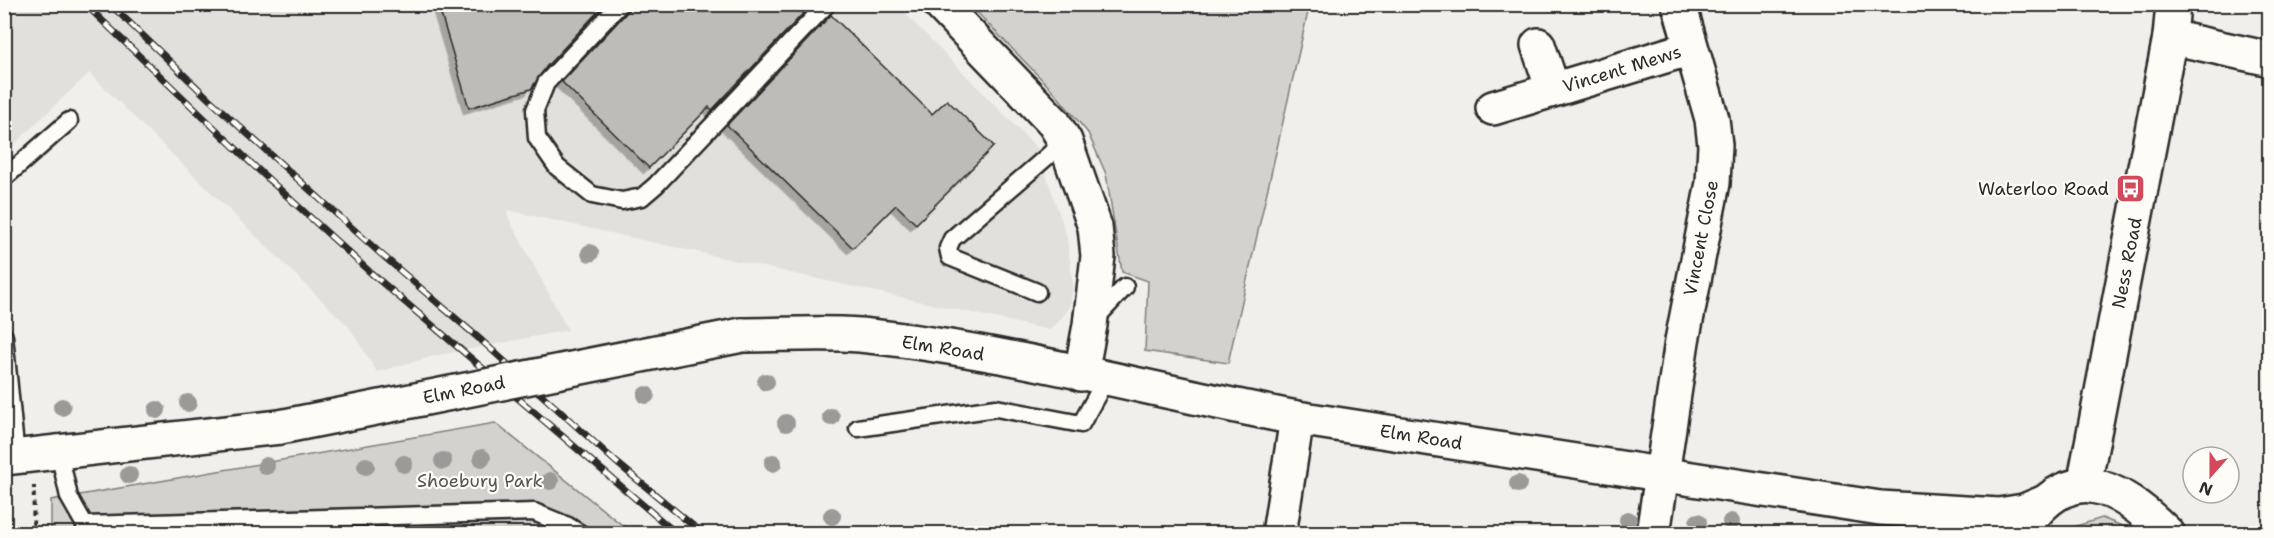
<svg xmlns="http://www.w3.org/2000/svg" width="2274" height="538" font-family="'Shantell Sans',sans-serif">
<defs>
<filter id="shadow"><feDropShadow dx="-5.5" dy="5.5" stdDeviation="0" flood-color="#0004"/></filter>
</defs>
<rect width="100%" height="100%" fill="#f0efeb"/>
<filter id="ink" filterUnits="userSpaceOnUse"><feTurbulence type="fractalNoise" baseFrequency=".0167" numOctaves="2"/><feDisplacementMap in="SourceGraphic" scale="12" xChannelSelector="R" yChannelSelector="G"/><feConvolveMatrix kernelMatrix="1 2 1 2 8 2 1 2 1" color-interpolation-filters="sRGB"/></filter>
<g filter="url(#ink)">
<path fill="#e1e0dc" d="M5 5H897L1037 148 1067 237 1073 287 1070 307 1061 319 1049 330 507 210 509 219 568 330 434 356 377 372 349 327 89 73 5 153Z"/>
<path fill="#d3d2cf" stroke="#7f7e7d" stroke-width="1.5" d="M970 5H1302L1308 12 1228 363 1145 351 1148 281 1122 272 1106 174 1088 133 1054 92Z
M495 423 632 533 51 534V500Z
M2102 518 2137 532 2139 533H2066L2070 528Z"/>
<path fill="#bdbcb8" stroke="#2b2b2b" stroke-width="1.5" filter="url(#shadow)" d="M438 4H605L546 67 531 89 469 108Z
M630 4H812L712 110 709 107 649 168 562 82 628 11Z
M831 15 932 114 947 100 994 146 916 224 896 205 853 248 727 125Z"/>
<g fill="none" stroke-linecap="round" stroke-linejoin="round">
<defs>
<path id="service" d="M620 4 546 83 535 110 537 138 557 167 592 195 622 201 642 197 656 185 827 4
M4 178 69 121
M1037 292 950 257 948 248 952 239 1065 141
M1095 319 1125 287
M4 336 16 457
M858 428 996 408 1081 424 1106 379
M59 452 69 497 85 525 534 512 568 526 581 534"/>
<path id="minor" d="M940 4 1054 123 1065 141 1095 227 1098 256 1090 325 1081 374
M2170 37 2270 59
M1538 45 1553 90 1691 48
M1493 108 1553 90
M1279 534 1297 418
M1653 534 1682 341 1713 183 1715 145 1712 119 1679 4"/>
<path id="tertiary" d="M742 335C781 335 821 332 860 335 1007 350 1152 391 1297 418L1880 508 1999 515 2024 511 2043 503
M4 458 280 427"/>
<path id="primary" d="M2084 485 2170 37 2173 4
M2020 534C2067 458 2115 482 2168 534"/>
</defs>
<use href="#service" stroke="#2b2b2b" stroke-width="21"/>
<use href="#minor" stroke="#2b2b2b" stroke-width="38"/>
<use href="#tertiary" stroke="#2b2b2b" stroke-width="38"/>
<use href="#primary" stroke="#2b2b2b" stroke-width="38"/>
<path stroke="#2b2b2b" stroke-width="4" stroke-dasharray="4.5 4.5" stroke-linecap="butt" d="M33 534 34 486"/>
<use href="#service" stroke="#fdfcf7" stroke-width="16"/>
<use href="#minor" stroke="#fdfcf7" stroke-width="33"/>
<use href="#tertiary" stroke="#fdfcf7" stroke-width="33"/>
<use href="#primary" stroke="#fdfcf7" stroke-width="33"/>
<defs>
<path id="rail" d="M85 4 252 164 371 273 677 534
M110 4 210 100 381 254 482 341 616 462 703 534"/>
</defs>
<use href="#rail" stroke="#2b2b2b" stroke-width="7"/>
<use href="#rail" stroke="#fdfcf7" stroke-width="4.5" stroke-dasharray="14" stroke-linecap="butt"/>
<defs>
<path id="tertiary-bridge" d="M280 427 742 335"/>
</defs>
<use href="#tertiary-bridge" stroke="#2b2b2b" stroke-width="38" stroke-linecap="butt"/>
<use href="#tertiary-bridge" stroke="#fdfcf7" stroke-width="33"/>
</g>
<g fill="#9b9a98">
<circle cx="590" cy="253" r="9"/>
<circle cx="766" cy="382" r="9"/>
<circle cx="646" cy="395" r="9"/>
<circle cx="188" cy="403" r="9"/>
<circle cx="62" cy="407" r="9"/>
<circle cx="157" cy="410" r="9"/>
<circle cx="831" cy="417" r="9"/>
<circle cx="786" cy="423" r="9"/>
<circle cx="482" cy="458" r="9"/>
<circle cx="443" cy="461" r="9"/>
<circle cx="773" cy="463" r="9"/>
<circle cx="404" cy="464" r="9"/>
<circle cx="266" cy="466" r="9"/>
<circle cx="366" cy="466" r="9"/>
<circle cx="129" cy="475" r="9"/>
<circle cx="550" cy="481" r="9"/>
<circle cx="1518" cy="484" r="9"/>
<circle cx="832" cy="516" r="9"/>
<circle cx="1628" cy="520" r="9"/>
<circle cx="1698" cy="522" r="9"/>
<circle cx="1731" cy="522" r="9"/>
</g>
</g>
<defs>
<symbol id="bus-square" viewBox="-11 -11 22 22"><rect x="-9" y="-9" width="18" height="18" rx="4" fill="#d1495b" stroke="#fdfcf7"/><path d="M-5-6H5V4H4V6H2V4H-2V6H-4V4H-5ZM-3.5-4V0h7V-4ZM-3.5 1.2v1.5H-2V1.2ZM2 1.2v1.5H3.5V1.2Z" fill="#fff"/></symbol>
</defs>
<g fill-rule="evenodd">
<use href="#bus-square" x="2114" y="172" width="33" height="33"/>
</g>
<g text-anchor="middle" stroke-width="4.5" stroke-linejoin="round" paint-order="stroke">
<g font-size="18" fill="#2b2b2b" stroke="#fdfcf7">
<text transform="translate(1622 69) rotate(-17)" y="6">Vincent Mews</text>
<text transform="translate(1701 238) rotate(-79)" y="6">Vincent Close</text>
<text transform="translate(2127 263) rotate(-79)" y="6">Ness Road</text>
<text transform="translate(943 348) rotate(9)" y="6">Elm Road</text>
<text transform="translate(464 390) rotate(-11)" y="6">Elm Road</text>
<text transform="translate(1421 437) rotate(9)" y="6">Elm Road</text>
</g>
<g font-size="18" fill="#2b2b2b" stroke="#fdfcf7" text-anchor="end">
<text x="2109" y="195">Waterloo Road</text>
</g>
<g font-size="18" fill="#555554" stroke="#fdfcf7">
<text x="480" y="487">Shoebury Park</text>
</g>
</g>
<rect width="2274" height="538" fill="none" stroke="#fdfcf7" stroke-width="24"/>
<rect x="12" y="12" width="2250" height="514" fill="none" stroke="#2b2b2b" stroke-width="2" filter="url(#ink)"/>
<g transform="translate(2211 475) rotate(201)"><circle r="28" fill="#fdfcf7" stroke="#a9a8a5" stroke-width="1.5"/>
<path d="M0-4.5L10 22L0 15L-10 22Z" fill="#d1495b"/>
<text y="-9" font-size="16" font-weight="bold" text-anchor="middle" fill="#2b2b2b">N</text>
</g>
</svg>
